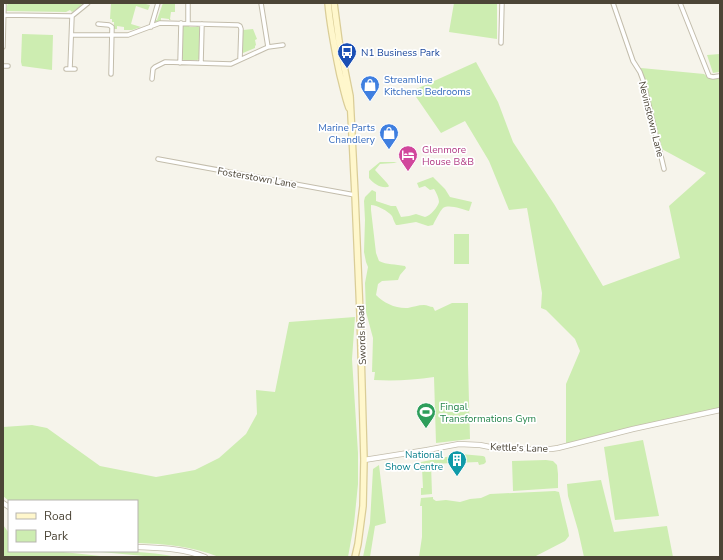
<svg xmlns="http://www.w3.org/2000/svg" width="723" height="560" font-family="'Nunito Sans',sans-serif">
<rect width="100%" height="100%" fill="#f6f4eb"/>
<path fill="#cdedb1" d="M8 3H81L82 4 80 7 72 12 70 10 66 12 6 11 7 6Z
M111 3H142L150 5 148 10 136 6 131 24 141 27 132 30H124V27L117 26V29H114V22H112V19H110Z
M163 3H175V12H171L170 19 171 20H169V19L161 18V22H155V20H157Z
M454 3H497V39L449 32Z
M183 26H189L190 27H196L197 26H198L200 28 199 59 196 61V60H186L185 61 182 59Z
M253 29 257 39 255 40 256 45 255 46V48L243 53V30Z
M22 34 53 35 52 70 22 66 21 62Z
M720 54V75L719 72 713 73 707 55Z
M476 62 498 102 513 142 554 204 603 286 680 258 669 206 706 173 660 148 639 70 641 68 704 74 710 79 720 78V408L566 446V384L580 351 575 339 546 310 541 308 542 293 527 208 509 210 489 161 465 121 441 133 412 91Z
M380 162H397L394 163 380 164 375 170 387 183 389 186 388 187C380 188 374 184 369 178V171Z
M433 177 445 189 450 197 472 202 469 211C462 209 449 204 443 208 440 211 435 221 433 225L428 226 416 222 398 225H396C394 222 393 218 392 216 388 211 377 205 371 205V210L376 253 379 261C387 265 395 264 405 266L406 268 400 275 398 280 382 281 378 284 376 295C384 303 396 309 408 308 413 307 418 305 424 305 427 305 430 307 433 307L435 311 452 303H468V364L470 439 436 443 434 377C414 380 395 381 374 380L375 372H372L373 338 366 312 365 283 368 267 366 262 364 252 365 220 364 201 365 197 372 190 376 192V201L391 206H396L401 217 409 216 416 214 425 217C430 216 438 207 439 202 439 198 436 192 434 189L430 190 425 186 419 188 417 183Z
M454 234H469V264H454Z
M355 317 352 359 358 453V484L354 524 348 557H219C191 546 166 544 137 543V501H9L3 496V427L32 425 47 428 100 466 156 477 195 470 219 458 246 434 257 414 256 390 275 392 289 322Z
M643 440 659 516 615 520 604 447Z
M461 454 483 456 485 457 486 462 484 464 479 465 478 462 431 464 432 494 421 495V488H423L422 468 420 467 419 463 421 462Z
M546 460 553 461 557 465 558 474V488L513 491 512 461Z
M379 465 386 523 375 526 370 557H363L370 523 373 469Z
M601 480 614 532 667 526 673 557H584L578 530 568 496 567 484Z
M555 491 559 492 565 518 568 530 569 536 565 541 534 557H419L422 537V506H420L421 498 433 497V499L436 501 446 500 460 502 470 499 481 498 490 494Z
M3 525 9 533V551H54L110 557H3Z
M90 551C119 551 148 551 177 557H155Z"/>
<g fill="none" stroke-linecap="round" stroke-linejoin="round">
<defs>
<path id="minor" d="M261 3 268 47
M613 3 633 61 640 72 643 80 664 169
M680 3 709 76 713 77 719 76
M4 15 72 16
M188 23V3
M98 24 109 25 112 27 111 74
M151 27 158 3
M72 35H128L160 23 238 25 240 26 241 29 240 59
M501 43 502 3
M3 47 4 5
M180 63 181 23
M201 63 202 24
M3 66H8
M66 69H75
M70 69 72 16 88 3
M152 79 153 69 155 67 165 62 231 64 268 47 283 45
M158 159 355 195"/>
<path id="tertiary" d="M364 460 427 450 459 444 480 445 500 449H551L558 448 633 429 720 410
M3 503 9 507
M137 547C160 548 183 548 205 557"/>
<path id="secondary" d="M328 3C330 27 335 51 340 75 343 86 345 97 349 108
M334 3 339 41 350 96 355 195 360 314 364 460 363 506 358 544 355 557"/>
</defs>
<use href="#minor" stroke="#c3bdac" stroke-width="5.5"/>
<use href="#tertiary" stroke="#c3bdac" stroke-width="6"/>
<use href="#secondary" stroke="#dacd97" stroke-width="8"/>
<use href="#minor" stroke="#fff" stroke-width="3.5"/>
<use href="#tertiary" stroke="#fff" stroke-width="4.5"/>
<use href="#secondary" stroke="#fff7cc" stroke-width="5.5"/>
</g>
<defs>
<symbol id="bus-pin" viewBox="-11 -11 22 30"><path d="M0 17L-7.5 6A9.5 9.5 0 1 1 7.5 6Z" fill="#1a4fb4" stroke="#fff"/><path d="M-5-6H5V4H4V6H2V4H-2V6H-4V4H-5ZM-3.5-4V0h7V-4ZM-3.5 1.2v1.5H-2V1.2ZM2 1.2v1.5H3.5V1.2Z" fill="#fff"/></symbol>
<symbol id="shop-pin" viewBox="-11 -11 22 30"><path d="M0 17L-7.5 6A9.5 9.5 0 1 1 7.5 6Z" fill="#3f7fe0" stroke="#fff"/><path d="M-5-2.5h2.3a2.7 3.5 0 0 1 5.4 0H5L5.5 6h-11ZM-1.5-2.5h3a1.5 2.3 0 0 0-3 0Z" fill="#fff"/></symbol>
<symbol id="hotel-pin" viewBox="-11 -11 22 30"><path d="M0 17L-7.5 6A9.5 9.5 0 1 1 7.5 6Z" fill="#d1479c" stroke="#fff"/><path d="M-6-4.5h1.5V1H6V5H4.5V3h-9V5H-6ZM-4 0a1.8 1.8 0 1 1 3.6 0ZM.5 0V-2.5h3Q6-2.5 6 0Z" fill="#fff"/></symbol>
<symbol id="stadium-pin" viewBox="-11 -11 22 30"><path d="M0 17L-7.5 6A9.5 9.5 0 1 1 7.5 6Z" fill="#2e9e5b" stroke="#fff"/><path d="M0-5a6.5 5 0 1 0 0 10a6.5 5 0 1 0 0-10ZM-3.5-1.8h7v3.6h-7Z" fill="#fff"/></symbol>
<symbol id="building-pin" viewBox="-11 -11 22 30"><path d="M0 17L-7.5 6A9.5 9.5 0 1 1 7.5 6Z" fill="#0f9aa8" stroke="#fff"/><path d="M-4-6H4V6H1V3H-1V6H-4ZM-2.5-4.3h1.7v1.8h-1.7ZM.8-4.3h1.7v1.8H.8ZM-2.5-1h1.7V.8h-1.7ZM.8-1h1.7V.8H.8Z" fill="#fff"/></symbol>
</defs>
<g fill-rule="evenodd">
<use href="#bus-pin" x="336" y="41" width="22" height="30"/>
<use href="#shop-pin" x="359" y="74" width="22" height="30"/>
<use href="#shop-pin" x="378" y="122" width="22" height="30"/>
<use href="#hotel-pin" x="397" y="144" width="22" height="30"/>
<use href="#stadium-pin" x="415" y="401" width="22" height="30"/>
<use href="#building-pin" x="446" y="449" width="22" height="30"/>
</g>
<g text-anchor="middle" stroke-width="3.5" stroke-linejoin="round" paint-order="stroke">
<g font-size="10" fill="#164399" stroke="#fff" text-anchor="start">
<text x="361" y="56">N1 Business Park</text>
</g>
<g font-size="10" fill="#366cbe" stroke="#fff" text-anchor="start">
<text x="384" y="83">Streamline<tspan x="384" dy="12">Kitchens Bedrooms</tspan></text>
<text x="375" y="131" text-anchor="end">Marine Parts<tspan x="375" dy="12">Chandlery</tspan></text>
</g>
<g font-size="10" fill="#4c4537" stroke="#fff">
<text transform="translate(652 119) rotate(76)" y="4">Nevinstown Lane</text>
<text transform="translate(257 177) rotate(10)" y="4">Fosterstown Lane</text>
<text transform="translate(361 335) rotate(-92)" y="4">Swords Road</text>
<text transform="translate(519 447) rotate(2)" y="4">Kettle's Lane</text>
</g>
<g font-size="10" fill="#b23c85" stroke="#fff" text-anchor="start">
<text x="422" y="153">Glenmore<tspan x="422" dy="12">House B&amp;B</tspan></text>
</g>
<g font-size="10" fill="#27864d" stroke="#fff" text-anchor="start">
<text x="440" y="410">Fingal<tspan x="440" dy="12">Transformations Gym</tspan></text>
</g>
<g font-size="10" fill="#0d838f" stroke="#fff" text-anchor="end">
<text x="443" y="458">National<tspan x="443" dy="12">Show Centre</tspan></text>
</g>
</g>
<rect width="723" height="560" fill="none" stroke="#4c4537" stroke-width="8"/>
<rect x="8" y="500" width="130" height="52" fill="#ffffff" stroke="#b7b5af"/>
<rect x="16" y="513" width="20" height="6" fill="#fff7cc" stroke="#b7b5af"/>
<text x="44" y="520" font-size="12" fill="#4c4537">Road</text>
<rect x="16" y="530" width="20" height="12" fill="#cdedb1" stroke="#b7b5af"/>
<text x="44" y="540" font-size="12" fill="#4c4537">Park</text>
</svg>
